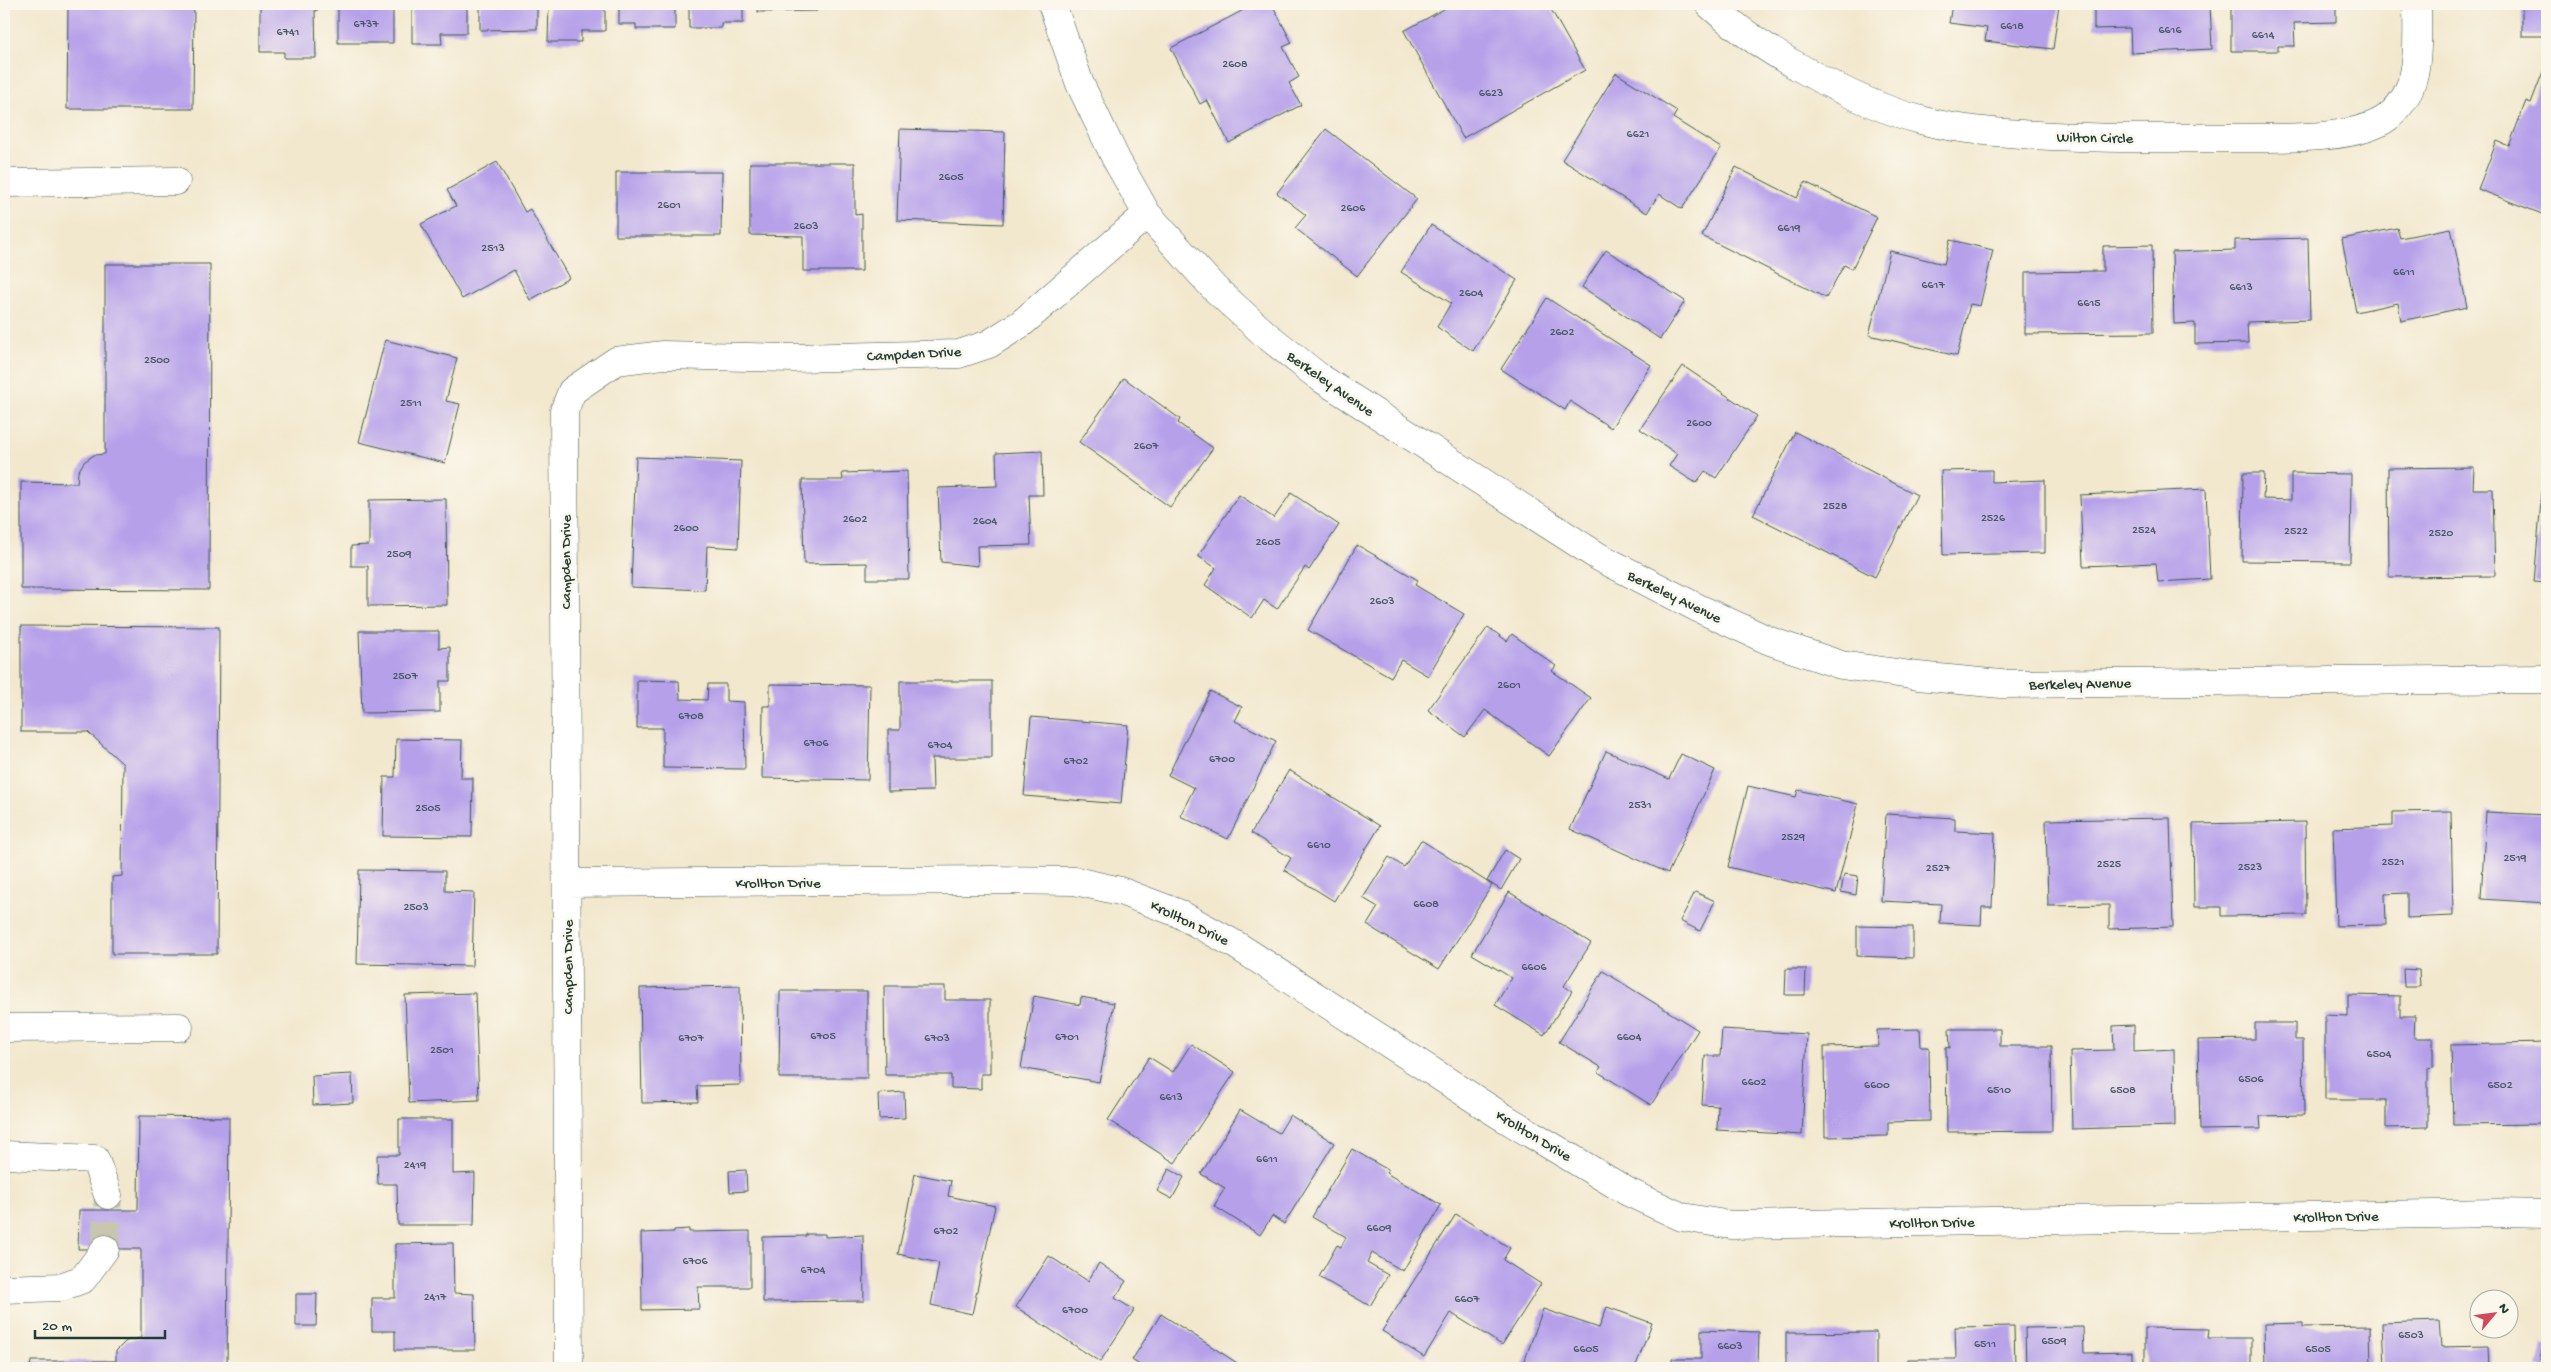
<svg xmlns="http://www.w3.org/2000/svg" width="2551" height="1372" font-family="'Gochi Hand',sans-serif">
<rect width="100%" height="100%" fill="#fbf7ec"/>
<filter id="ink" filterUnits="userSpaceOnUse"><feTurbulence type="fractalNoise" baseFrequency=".02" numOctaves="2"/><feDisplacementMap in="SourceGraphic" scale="10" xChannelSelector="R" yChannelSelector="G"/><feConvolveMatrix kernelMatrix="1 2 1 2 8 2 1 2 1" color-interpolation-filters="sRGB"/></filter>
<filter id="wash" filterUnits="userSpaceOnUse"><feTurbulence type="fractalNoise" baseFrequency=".0096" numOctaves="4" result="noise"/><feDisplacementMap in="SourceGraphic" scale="20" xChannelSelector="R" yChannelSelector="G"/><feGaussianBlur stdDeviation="1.12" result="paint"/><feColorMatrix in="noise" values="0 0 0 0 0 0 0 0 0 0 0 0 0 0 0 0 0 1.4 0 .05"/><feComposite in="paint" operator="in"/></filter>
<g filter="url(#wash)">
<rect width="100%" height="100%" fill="#f2e8ce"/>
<g id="blocks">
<path fill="#b6a0ea" d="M60 4H194L193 109H67L68 6Z
M265 4H318V10H315L316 58H284V52H260V5Z
M338 4H393V43H338Z
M412 4H467V33H441L442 44H412Z
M480 4H537V29L480 30Z
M549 4H605V31H581V42H548Z
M619 4H675V29H636V24H619Z
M689 4H743V23H721V28H689Z
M758 4H817V11L758 12Z
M1255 4H1272L1292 43 1283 47 1299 77 1289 83 1301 105 1229 143 1207 100 1200 104 1171 48Z
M1453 4H1548L1585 70 1463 138 1404 31Z
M1952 4H2059L2053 49 1985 41 1987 28 1949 23Z
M2094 4H2210L2212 49 2131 53 2130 28 2094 29Z
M2231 4H2336V22L2294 23 2295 46H2278V51H2231Z
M2522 4H2547V36H2522Z
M2544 69 2547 70V216L2478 189 2497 141 2509 146 2526 101 2531 103Z
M1616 73 1677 111 1673 118 1721 148 1682 209 1659 194 1647 213 1562 160Z
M900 129 1005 132 1003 224 897 220Z
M1326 129 1417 199 1357 276 1295 228 1306 215 1277 193Z
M497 162 525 212 530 209 569 278 530 300 514 270 462 299 421 224 456 206 447 190Z
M750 163H855V215L862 214V271H803V236L750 235Z
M1736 167 1797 198 1805 182 1877 217 1852 269 1844 265 1826 298 1702 236Z
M616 172H722L721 236H616Z
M1431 225 1517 280 1473 351 1437 327 1451 303 1401 272Z
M2397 228 2400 238 2451 228 2467 307 2401 321 2398 303 2356 312 2342 239Z
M2308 238 2310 320 2247 322 2248 343 2195 344V323L2174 324 2172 252 2235 250V240Z
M1950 240 1993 250 1980 306 1970 304 1957 356 1869 335 1890 251 1944 264Z
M2152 245 2153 333 2025 334V272L2103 271V246Z
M1606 250 1685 301 1660 339 1582 287Z
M105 264H210L209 590 21 589V482L77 483 78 472 84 462 94 455 105 454Z
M1547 298 1651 365 1611 428 1570 401 1565 410 1501 369Z
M385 340 457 358 446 401 460 404 445 463 359 442Z
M1683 366 1757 416 1716 478 1705 471 1696 483 1669 466 1677 454 1640 429Z
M1124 378 1180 419 1178 423 1213 448 1170 507 1079 442Z
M1795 432 1917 495 1875 577 1753 515Z
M1042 451 1043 495H1029L1031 545 977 546 978 566 941 562 938 488 997 486 996 453Z
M636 457 741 461 738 548 707 546 705 590 631 587Z
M2474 467 2473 489H2493L2495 576 2389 577 2388 468Z
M1992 470V482L2045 480V553L1943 555 1941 471Z
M907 471 909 579H867V563L804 564 802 480H843L842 473Z
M2243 473H2264L2263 499 2291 500V473L2351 474 2350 562 2242 561Z
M2543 478H2547V583L2534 582Z
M2206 489 2210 579 2158 582 2156 563 2083 566 2080 495Z
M1291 493 1339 525 1309 570 1305 567 1277 609 1264 600 1252 618 1205 585 1216 568 1198 556 1239 495 1274 518Z
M446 499 447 605 368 606V566H351V546L369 545V500Z
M1357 545 1418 580 1415 585 1464 614 1428 676 1401 660 1391 677 1308 630Z
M21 626 219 627 217 954H112V877L122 876 123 764 88 732H21Z
M1488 627 1507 641 1512 634 1556 666 1552 671 1591 698 1549 756 1485 710 1465 737 1428 710Z
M359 631H439V648L450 647V681H440V712L362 713Z
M637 680 679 681 680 699 707 700 708 684H726V701L744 702 745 769 663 768V728H637Z
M900 681H992V758H932L933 791 888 792V730H900Z
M770 684 870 685 868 780 762 778 763 706H770Z
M1210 691 1242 707 1235 721 1276 741 1228 839 1180 816 1194 788 1168 775Z
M1031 717 1128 725 1121 804 1024 796Z
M396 739 462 740 461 778H473L472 837 383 836 384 777H395Z
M1606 751 1669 779 1681 754 1715 770 1668 873 1570 829Z
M1289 770 1380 826 1334 901 1284 870 1291 858 1251 833Z
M1748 786 1796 797 1798 790 1858 804 1836 893 1728 867Z
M2451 811 2453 916 2407 918V893L2385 894 2386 925 2336 926 2333 828 2393 826V812Z
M2486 812 2547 815V903L2481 899Z
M1886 814 1955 818V831L1995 833 1992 907H1982L1981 925 1940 923 1941 904 1881 901Z
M2170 818 2173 927 2109 929V905L2048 906 2046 820Z
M2305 822 2306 915 2221 916V907H2194L2193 824Z
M1421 840 1492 885 1439 969 1367 925 1378 907 1363 898 1389 857 1404 867Z
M1505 850 1519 859 1501 890 1487 881Z
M359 870 445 871V891L474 892 472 966 357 964Z
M1844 874 1858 876 1856 895 1841 892Z
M1509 892 1591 943 1564 986 1572 991 1544 1035 1495 1005 1512 978 1472 954Z
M1695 892 1715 901 1700 931 1680 921Z
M1857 926 1913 927V958L1857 956Z
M1786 969H1806L1805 995H1785Z
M2403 969 2419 970 2420 987H2404Z
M1603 971 1698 1030 1651 1105 1598 1072 1601 1067 1559 1042Z
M740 986 741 1085 697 1086 698 1102 642 1103 640 988Z
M884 986H945V1000H990V1074H981V1089L951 1088V1075H885Z
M780 991H867V1078H779Z
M475 993 479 1100 409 1103 405 995Z
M2348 995 2400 996V1016H2415L2414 1038H2433V1067L2428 1068V1127L2386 1128V1100H2325V1015L2348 1016Z
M1034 996 1080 1005 1081 997 1114 1003 1099 1082 1021 1068Z
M2255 1023H2295V1040H2303L2304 1115 2260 1116 2261 1129 2200 1130 2198 1040 2255 1039Z
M2134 1025V1051L2174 1049 2175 1126 2072 1129 2070 1051 2114 1050 2113 1026Z
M1722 1029 1807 1034 1802 1135 1717 1130 1718 1106 1702 1105 1705 1056H1720Z
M1920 1029 1921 1047H1929L1930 1121 1888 1122V1136L1825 1137 1824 1047 1878 1046 1877 1030Z
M1949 1029H2000V1046H2051L2052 1131 1947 1132 1946 1047 1950 1048Z
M2547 1043V1124L2453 1125 2451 1045Z
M1191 1044 1235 1072 1175 1163 1108 1120 1149 1057 1173 1072Z
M352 1074 353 1103 313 1105 312 1076Z
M904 1092 905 1118 879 1119 878 1094Z
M1240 1110 1279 1133 1290 1115 1334 1143 1284 1224 1272 1216 1260 1235 1214 1206 1225 1188 1201 1174Z
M139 1116 229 1117 227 1368H30L31 1361H116V1351L126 1341 141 1338V1249H78L79 1210H138Z
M399 1119H453V1174L475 1173 474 1225H398L397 1184H378L377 1155H399Z
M1352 1149 1388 1170 1386 1173 1441 1205 1403 1271 1372 1253 1367 1263 1388 1275 1370 1306 1319 1277 1337 1245 1341 1247 1346 1237 1312 1217Z
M1169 1169 1184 1177 1172 1199 1157 1191Z
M746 1170 747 1191 730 1192 729 1171Z
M915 1174 951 1181 948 1196 995 1206 972 1314 931 1305 939 1263 898 1254Z
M1456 1214 1510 1248 1503 1260 1541 1284 1502 1345 1451 1313 1424 1357 1382 1331Z
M689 1229V1232L750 1231V1287H698L699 1309 642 1310 641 1233 674 1232V1230Z
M806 1234H825V1237L863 1235 864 1301 763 1302V1237L806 1236Z
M453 1243 454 1293 474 1294 475 1350H395V1331H372V1298H395V1244Z
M1049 1256 1088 1281 1099 1263 1126 1281 1115 1298 1134 1310 1100 1362 1016 1307Z
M296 1294H317L316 1326H296Z
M1607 1307 1652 1323 1635 1368H1522L1543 1309 1599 1328Z
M1161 1314 1245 1368H1144L1132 1360Z
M2439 1321 2441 1347 2489 1346 2490 1368H2384L2382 1323Z
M2303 1323V1327L2370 1326 2371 1368H2265L2264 1324Z
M2014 1326 2015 1368H1908V1359H1956L1955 1327Z
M2083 1327 2084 1353 2132 1352V1368H2026L2025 1328Z
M2145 1328 2209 1329 2208 1338H2251V1368H2145Z
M1701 1330 1759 1332 1758 1365H1756V1368H1672V1359H1701Z
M1876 1332V1368H1786V1333Z
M2543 1345 2547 1346V1368H2538Z"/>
</g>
</g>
<g filter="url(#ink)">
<use href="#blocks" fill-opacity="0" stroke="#3f574b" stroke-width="1"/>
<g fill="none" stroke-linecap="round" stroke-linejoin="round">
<path stroke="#c8c6af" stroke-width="28" stroke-dasharray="28 14" stroke-linecap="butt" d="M105 1249 108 1195"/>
<defs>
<path id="minor" d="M1052 4 1080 84 1116 159 1147 214 1214 288 1265 334 1319 377 1599 557 1698 608 1770 641 1841 665 1918 676 2001 684 2547 679
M1709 4C1759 50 1855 103 1921 120 1953 129 1988 132 2021 134 2089 139 2155 138 2223 138 2265 137 2355 143 2388 117 2423 89 2417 43 2417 4
M4 183 176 181
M567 883 993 880 1075 881 1120 891 1178 913 1236 945 1498 1114 1628 1192 1682 1217 1731 1225 2498 1213 2547 1214
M4 1028 179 1027
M4 1155 95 1159 108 1195
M4 1289 61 1287 83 1279 105 1249
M569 1368 564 411 572 391 616 361 663 355 794 358 959 354 989 344 1022 323 1147 214"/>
</defs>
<use href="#minor" stroke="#3f574b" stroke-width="29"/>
<use href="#minor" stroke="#fff" stroke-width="28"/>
</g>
</g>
<g text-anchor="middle" stroke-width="5" stroke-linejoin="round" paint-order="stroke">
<g font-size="12" fill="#455662">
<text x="366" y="27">6737</text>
<text x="2012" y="29">6618</text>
<text x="2170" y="33">6616</text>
<text x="288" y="35">6741</text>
<text x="2263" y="38">6614</text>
<text x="1235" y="67">2608</text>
<text x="1491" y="96">6623</text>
<text x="1638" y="137">6621</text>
<text x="951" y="180">2605</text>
<text x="669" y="208">2601</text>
<text x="1353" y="211">2606</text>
<text x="806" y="229">2603</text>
<text x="1789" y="231">6619</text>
<text x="493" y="251">2513</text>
<text x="2404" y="275">6611</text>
<text x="1933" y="288">6617</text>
<text x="2241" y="290">6613</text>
<text x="1471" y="296">2604</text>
<text x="2089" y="306">6615</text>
<text x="1562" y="335">2602</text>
<text x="157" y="363">2500</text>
<text x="411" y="406">2511</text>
<text x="1699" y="426">2600</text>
<text x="1146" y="449">2607</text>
<text x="1835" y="509">2528</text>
<text x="1993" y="521">2526</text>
<text x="855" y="522">2602</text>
<text x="985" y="524">2604</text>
<text x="686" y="531">2600</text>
<text x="2144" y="533">2524</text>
<text x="2296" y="534">2522</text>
<text x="2441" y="536">2520</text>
<text x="1268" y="545">2605</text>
<text x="399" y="557">2509</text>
<text x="1382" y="604">2603</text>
<text x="405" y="679">2507</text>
<text x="1509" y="688">2601</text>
<text x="691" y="719">6708</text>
<text x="816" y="746">6706</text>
<text x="940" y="748">6704</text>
<text x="1222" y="762">6700</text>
<text x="1076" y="764">6702</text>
<text x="1640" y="808">2531</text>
<text x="428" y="811">2505</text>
<text x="1793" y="840">2529</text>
<text x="1319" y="848">6610</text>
<text x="2515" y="861">2519</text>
<text x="2393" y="865">2521</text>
<text x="2109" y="867">2525</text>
<text x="2250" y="870">2523</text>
<text x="1938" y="871">2527</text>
<text x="1426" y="907">6608</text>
<text x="416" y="910">2503</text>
<text x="1534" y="970">6606</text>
<text x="823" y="1039">6705</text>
<text x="1067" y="1040">6701</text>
<text x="1629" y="1040">6604</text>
<text x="691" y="1041">6707</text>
<text x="937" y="1041">6703</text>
<text x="442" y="1053">2501</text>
<text x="2379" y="1057">6504</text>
<text x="2251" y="1082">6506</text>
<text x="1754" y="1085">6602</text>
<text x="1877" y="1088">6600</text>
<text x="2500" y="1088">6502</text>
<text x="1999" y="1093">6510</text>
<text x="2123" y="1093">6508</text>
<text x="1171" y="1100">6613</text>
<text x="1267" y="1162">6611</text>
<text x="415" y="1168">2419</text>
<text x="1379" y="1231">6609</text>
<text x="946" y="1234">6702</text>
<text x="695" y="1264">6706</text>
<text x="813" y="1273">6704</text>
<text x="435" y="1300">2417</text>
<text x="1467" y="1302">6607</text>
<text x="1075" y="1313">6700</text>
<text x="2411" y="1338">6503</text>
<text x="2054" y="1344">6509</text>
<text x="1985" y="1347">6511</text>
<text x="1730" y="1349">6603</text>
<text x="1586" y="1352">6605</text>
<text x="2318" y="1352">6505</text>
</g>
<g font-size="15" fill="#1f3d34" stroke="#fbf7ec">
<text transform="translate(2095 137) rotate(1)" y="5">Wilton Circle</text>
<text transform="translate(914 353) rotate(-3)" y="5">Campden Drive</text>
<text transform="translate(1331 383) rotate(35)" y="5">Berkeley Avenue</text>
<text transform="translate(565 562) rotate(-90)" y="5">Campden Drive</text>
<text transform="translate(1675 596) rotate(26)" y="5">Berkeley Avenue</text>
<text transform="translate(2080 683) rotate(-1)" y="5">Berkeley Avenue</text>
<text x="778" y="887">Krollton Drive</text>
<text transform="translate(1190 922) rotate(26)" y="5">Krollton Drive</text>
<text transform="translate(567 967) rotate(-90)" y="5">Campden Drive</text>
<text transform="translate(1534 1135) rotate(31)" y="5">Krollton Drive</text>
<text transform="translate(2336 1216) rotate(-1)" y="5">Krollton Drive</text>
<text transform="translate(1932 1222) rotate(-1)" y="5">Krollton Drive</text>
</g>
</g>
<rect width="2551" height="1372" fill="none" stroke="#fbf7ec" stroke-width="20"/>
<g transform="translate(2494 1314) rotate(61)"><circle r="24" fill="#fbf7ec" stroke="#a3ada2"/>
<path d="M0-4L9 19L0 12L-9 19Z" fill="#d1495b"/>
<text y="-8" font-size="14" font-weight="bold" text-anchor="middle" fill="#1f3d34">N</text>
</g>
<path d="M35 1330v8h130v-8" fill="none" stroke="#1f3d34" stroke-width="2.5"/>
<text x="42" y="1330" font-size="15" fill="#1f3d34" stroke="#fbf7ec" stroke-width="4" paint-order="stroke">20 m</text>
</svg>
